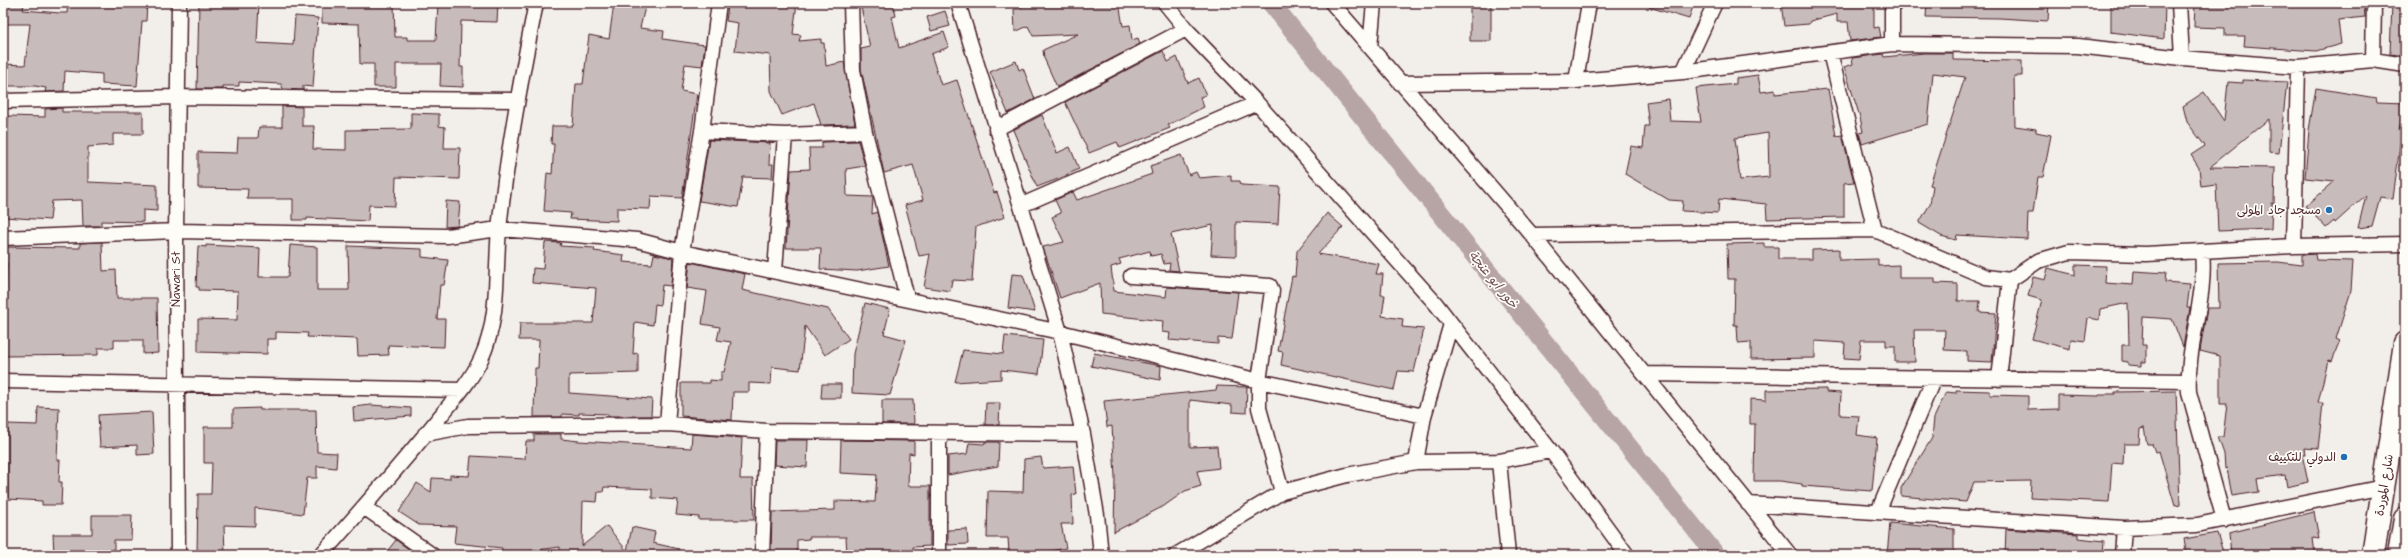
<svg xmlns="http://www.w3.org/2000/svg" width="2408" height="558" font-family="'Architects Daughter','Playpen Sans Arabic',sans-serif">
<rect width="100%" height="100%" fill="#f2efeb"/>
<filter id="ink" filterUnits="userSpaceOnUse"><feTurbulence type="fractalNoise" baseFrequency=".025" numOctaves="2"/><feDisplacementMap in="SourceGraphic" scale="8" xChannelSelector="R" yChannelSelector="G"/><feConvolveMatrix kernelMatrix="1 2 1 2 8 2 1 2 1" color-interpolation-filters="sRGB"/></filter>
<g filter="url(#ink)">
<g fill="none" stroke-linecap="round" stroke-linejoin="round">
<path stroke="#b7a5a6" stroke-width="19" d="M1271 3 1716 555"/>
</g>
<path fill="#c8bbbb" stroke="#4a1f2b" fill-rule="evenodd" d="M4 3H24L23 10 60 13H67L68 3H147L146 21H142L137 86 102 84V74L65 71 64 91 45 92 46 88 35 86H3V64L25 65 30 24H3Z
M199 3H259L257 43 293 45 295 16 318 18 313 87 303 86V90L283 89 281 84 239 82V86H223V89H197Z
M322 3H394L395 37H407V40H436L438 3H498L497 22 461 21 460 67H463V87L440 86 441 64H396V87H374V64H360L359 24 322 23Z
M614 3H646L640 28 664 31 663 39 705 45 702 66 685 64 681 91 697 94 682 198 651 196 650 209 617 208V221L570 219 571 213 544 211 547 173 552 174 554 144H551L552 126H573L576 84H583L589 35 609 39Z
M742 3H797L793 34 801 35 799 41 821 39V43H824L826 66 844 62 855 124 821 125 814 103 782 115 771 91 770 55 735 51 738 23 726 21 728 5 742 6Z
M860 3H893L896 16 892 17 899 48 944 32 949 47 931 54 941 85 957 80 994 193 997 192 1005 217 976 227 972 281 952 280 950 291 924 287 930 254 919 256 905 205 923 200 913 165 884 173 861 69V49L870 47Z
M1021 3H1119L1123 26 1130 25 1132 40 1138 38 1140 44 1057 87 1044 58 1043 50 1078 34 1033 36 1028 26 1015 32 1014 9H1021Z
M1470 3H1491V41H1470Z
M1650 3H1694L1689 19 1649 7Z
M1781 3H1874V28L1879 27 1881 37 1850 41 1848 22H1837V14L1810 21 1809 24 1784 26Z
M1927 3H2049L2048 21 2000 18 1926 17Z
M2111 3H2165L2164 39 2111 32Z
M2247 3H2364L2365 17 2338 20 2341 44 2316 51 2244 46 2245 36H2225V28L2194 27 2195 4Z
M2392 3H2405V56L2390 54Z
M945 11 950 26 931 31 927 17Z
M1163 51 1168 62 1177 57 1188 83 1199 78 1206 95 1200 97 1204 107 1168 125 1170 128 1120 148 1117 142 1089 153 1065 102Z
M1924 53H1953V60L2022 61V76H2014L2015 126 2036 129V132L2051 135 2043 177H2038L2033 213H2028L2027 239 1957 235 1956 240 1941 236 1919 223 1930 204 1933 186 1930 185 1965 77 1933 73 1928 124 1862 144 1859 133 1863 132 1860 117 1844 67 1853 64 1852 58 1883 54 1884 57Z
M1016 61 1019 70 1023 68 1035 99 1008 113 990 72Z
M1758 75 1761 92 1775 90V94L1828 89 1836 136 1842 135 1854 182 1844 183V217L1767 219 1766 204 1719 199 1718 213 1682 211 1683 201 1669 200 1625 174 1631 146 1643 148 1645 126H1649L1646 102 1668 99 1670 121 1701 122 1696 88 1736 84V78ZM1768 133 1769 177 1740 180 1735 138Z
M2243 80 2287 82 2279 153 2269 152V119L2210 167 2275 168 2274 203H2272L2271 229 2218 231 2216 184 2201 186 2199 168 2191 155 2205 146 2187 122 2183 106 2204 92 2224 121 2228 82 2243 83Z
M2316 88 2376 98 2377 102 2405 103 2399 130H2402L2393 199 2380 197 2372 226 2358 228 2366 195 2335 223 2334 221 2326 228 2306 206 2335 181 2305 178 2309 130Z
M282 106 302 107V126H314L313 149 346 150V130L411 129V113L439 114V126L445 127 444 148H460L459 179 396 177 395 206 369 205 368 221 307 218V220H293V199H247L248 189 198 188V152L237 153 238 138H258L259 127H282Z
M62 108V112H143V134H113V145L88 147V182L157 185V211L143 210V222L101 221V226H83L82 200 52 201 50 220 3 217V170H6L8 116 45 117V109Z
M1042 115 1057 153 1070 147 1079 169 1066 175V176L1037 187 1013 130Z
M709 140 770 143 769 164H773L772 178 743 177 738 207 699 201Z
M858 141 865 166 846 169 847 196 873 197 872 214 877 212 889 266 857 271 820 269 821 248H786L791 170 810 169 809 148H822V142Z
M1181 155 1189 175 1196 172 1199 178 1231 175V181H1240L1241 185 1280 187 1278 224 1236 222V256L1211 255 1213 225 1171 234 1179 271 1169 270 1170 263 1164 264 1161 254 1151 256 1150 251 1119 259 1121 264 1111 267 1114 291 1166 297 1167 287 1238 292 1232 339 1218 338V344L1169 340 1170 333 1162 332 1163 321 1101 314 1100 283 1060 298 1043 247 1064 242 1052 217 1061 213 1055 200 1073 192 1077 200 1152 174 1150 166Z
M446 201 460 202 458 226 445 227Z
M1327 213 1343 227 1318 254 1379 264 1376 274H1383L1381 295H1385L1382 316 1403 319 1402 327 1424 329 1414 372 1398 371 1394 390 1281 365 1283 352 1278 351 1292 276 1295 277 1297 251Z
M102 242 103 271 116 270 117 298H157L158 353 143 354V340H114V348H98V355L3 356V290H6L7 263H3V247L80 248V243Z
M545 242 561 243 560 246 595 248 594 251 624 255 623 262 652 264 654 254 673 258 671 286 662 285 660 305 655 304 653 325 635 322 633 354 638 353V373L569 375V393L652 399 651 416H608V414L579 413V415L562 414V417H534L535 368H538L539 340H519L520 323H593L596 288 532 283 533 268 543 269Z
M1764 243V247H1778V259H1812V250L1839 249V260L1878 259V266L1899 265V278H1935V283L1958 284V301H1980L1979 312 1996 313 1992 362 1967 361V351L1944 350 1945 330H1914L1915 362H1895V346H1886V340H1861L1859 359 1844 358 1845 343 1815 341V358L1751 359V342L1738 343 1737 325H1734L1735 279H1728L1727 244Z
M206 245 260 248 259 277H288L290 245 317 247V290H349L348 246 422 249V257L448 260 444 285H440L437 319H445L444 347 388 345 389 355 358 356 357 339 307 337 308 333 276 332V339H267V354L198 352V319L237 320 238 291 199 290V287H196L198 246 206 247Z
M2315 254 2316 260 2353 261 2351 291 2336 339 2340 341 2332 361 2328 360 2318 403H2323L2318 449 2304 448 2305 454H2302L2308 482 2287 487 2285 475 2257 479 2259 492 2232 496 2227 468 2225 469 2224 454 2218 437H2223L2227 404H2220V356L2200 351 2207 308H2219L2218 263 2278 262 2302 265V255Z
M690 262 745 274 742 290 828 309 849 339 825 355 805 326 800 370 772 367 771 384 749 383V392H733L732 420 681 416V383H710V380L721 381V372H724L731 342 717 340 720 327 702 324 707 291 687 288Z
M2075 265 2106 266 2105 283 2133 285 2134 271 2166 273 2165 282 2190 284 2187 308H2190L2183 347 2172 319 2143 317 2142 345H2146V362H2141V366L2128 365V362L2122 361V345H2129L2128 303 2100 309 2099 320 2088 318 2085 341 2071 339 2070 349 2032 339 2042 300 2028 296 2033 277 2045 280 2048 268 2075 275Z
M1012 274 1023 275 1035 312 1008 308Z
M865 303 890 309 884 334 906 340 890 395 852 393 853 354Z
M1005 336 1043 340 1039 374 1001 370V379L955 382 963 350 1003 354Z
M1094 353 1161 366 1160 380 1091 366Z
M822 384H841V398H821Z
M1217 386 1247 387 1246 413 1232 412V405L1190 400V447L1217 446 1219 468 1197 471 1201 486 1185 491 1164 506 1114 532 1115 477 1112 426 1107 427 1104 401 1216 390Z
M1826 389V392L1841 393 1840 415 1859 416 1857 435 1877 438 1872 491 1802 486V484L1780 481H1754L1755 424H1750V399L1766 400V390Z
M1956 390 1990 391V395L2028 396V410L2058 409V395L2099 396V394H2115V392L2176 391 2180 505 2175 506 2159 451 2155 452 2152 444H2147L2144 428 2140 429 2139 444H2124L2123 464 2112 463 2109 502 2030 498 2031 481 1974 482 1966 502 1901 496V488L1932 438 1934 418 1946 392 1956 393Z
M882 400H913L914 424H882Z
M986 403H1000L999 425H985Z
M371 405 411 408V416L354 421 353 407Z
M38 407 59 408 57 460H60L59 482H62L61 505H42V501L8 499V424L37 425Z
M260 408V410H316L317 452 337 453 336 468 317 466V478H307L303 514 255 508V526L224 525 225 555H197L198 494H211L212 463H204V427H233V409Z
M152 412 154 454 137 455V445L100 447 98 415Z
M534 434H561V439L579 441 691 448 692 434 742 438 740 479H753L754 520H699V517L676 515 678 500 652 498V489L604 487 603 492H598L597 502 583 501 582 546 607 526 627 551 632 527 655 532 653 543 679 549 678 555H560V547L523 552V555H502V548L454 543 456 526 419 525 399 512 417 483 431 492 432 478 450 479V475L469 476 471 456 525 459 526 441H534Z
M775 440H808L807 467 774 465Z
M841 440 914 441V454L909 453 908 486H930V546L913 547 912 555H847L846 537H809V539L797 540V555H771L772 512 835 510V501L875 502 877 475 840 473Z
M985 442H999L998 466 948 475V456L967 454 969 443 984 444Z
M1041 457 1043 468 1073 466 1076 494 1072 495 1073 524H1061L1066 548 1041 553H1009L1008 538H987L988 491 1023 492 1024 459Z
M2314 512 2319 539 2313 538 2315 555H2231L2229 533Z
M92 515H132L131 540H114V555H54L53 534H92Z
M1890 523 1954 529V555H1887Z
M967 529 968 544 948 545V530Z
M2006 529 2078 534V538L2104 541 2103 555H2005Z
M2217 533 2224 555H2187L2184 539Z
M396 540 417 555H384Z"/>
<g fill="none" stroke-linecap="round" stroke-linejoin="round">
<defs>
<path id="minor" d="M851 3 853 70 865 132
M1165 3 1186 29 1257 103 1436 304 1551 451 1627 555
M1332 3 1532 235 1790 555
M1892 3V44
M2179 3 2182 58
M1370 47 1374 3
M1830 53 1875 230
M2373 60 2374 3
M1683 72 1715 3
M1576 81 1589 3
M1400 83 1576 81 1683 72 1892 44 2078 46 2182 58 2298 67 2373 60 2405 65
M3 101 178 97 517 100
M996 129 1186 29
M702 131 785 135 865 132 907 298
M1022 205 1257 103
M1532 235 1875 230 1986 277 2010 280 2038 261 2069 252 2146 254 2294 246 2405 244
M3 238 176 231 447 236 499 229 637 240 682 252 1060 332 1259 381V408L1282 492 1176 555
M2294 246 2298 67
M2202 252C2207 300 2186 345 2189 392L2224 520
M775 271 785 135
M1131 276 1270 286 1272 291 1259 381 1424 416 1451 324
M1646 374 2188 381
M1999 379 2010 280
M3 381 461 390
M667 424 682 252 702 131 719 3
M425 434 468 426 667 424 767 431
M1083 434 1097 515 1101 555
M1499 461 1508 555
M1416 462 1424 416
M1282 492 1347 475 1416 462 1499 461 1551 451
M1748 504 2124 528 2197 525 2383 487
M364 507 432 555
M1878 512 1934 378
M178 555 176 231 179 3
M321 555C358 514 394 472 430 429 447 407 469 385 481 359 500 318 495 273 499 229 507 153 521 78 536 3
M762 555 767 431 1083 434 1060 332 958 3
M939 555V434
M2122 555 2124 528"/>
<path id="primary" d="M2373 555 2405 343
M2399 555 2405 519"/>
</defs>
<use href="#minor" stroke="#4a1f2b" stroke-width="17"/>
<use href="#primary" stroke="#4a1f2b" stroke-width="25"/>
<use href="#minor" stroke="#fdfcf7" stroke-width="14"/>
<use href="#primary" stroke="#fdfcf7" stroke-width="22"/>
</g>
</g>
<g fill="#1f6fb2" stroke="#fdfcf7" stroke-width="1.5">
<circle cx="2329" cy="210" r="4"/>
<circle cx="2344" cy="457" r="4"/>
</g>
<g text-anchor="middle" stroke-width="3.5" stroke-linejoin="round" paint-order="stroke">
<g font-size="12" fill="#4a1f2b" stroke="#fdfcf7" text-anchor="end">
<text x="2321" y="214">مسجد جاد المولى</text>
<text x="2336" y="461">الدولي للتكييف</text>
</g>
<g font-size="12" fill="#4a1f2b" stroke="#fdfcf7">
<text transform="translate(176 279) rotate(-90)" y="4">Nawari St</text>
<text transform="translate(2384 485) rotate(-81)" y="4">شارع الموردة</text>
</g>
<g font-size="13" font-style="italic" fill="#704e56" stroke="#fdfcf7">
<text transform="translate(1494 279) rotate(51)" y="5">خور ابو عنجة</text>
</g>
</g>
<rect width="2408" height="558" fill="none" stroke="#fdfcf7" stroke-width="16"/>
<rect x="8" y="8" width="2392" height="542" fill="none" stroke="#4a1f2b" stroke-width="1.5" filter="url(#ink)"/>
</svg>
